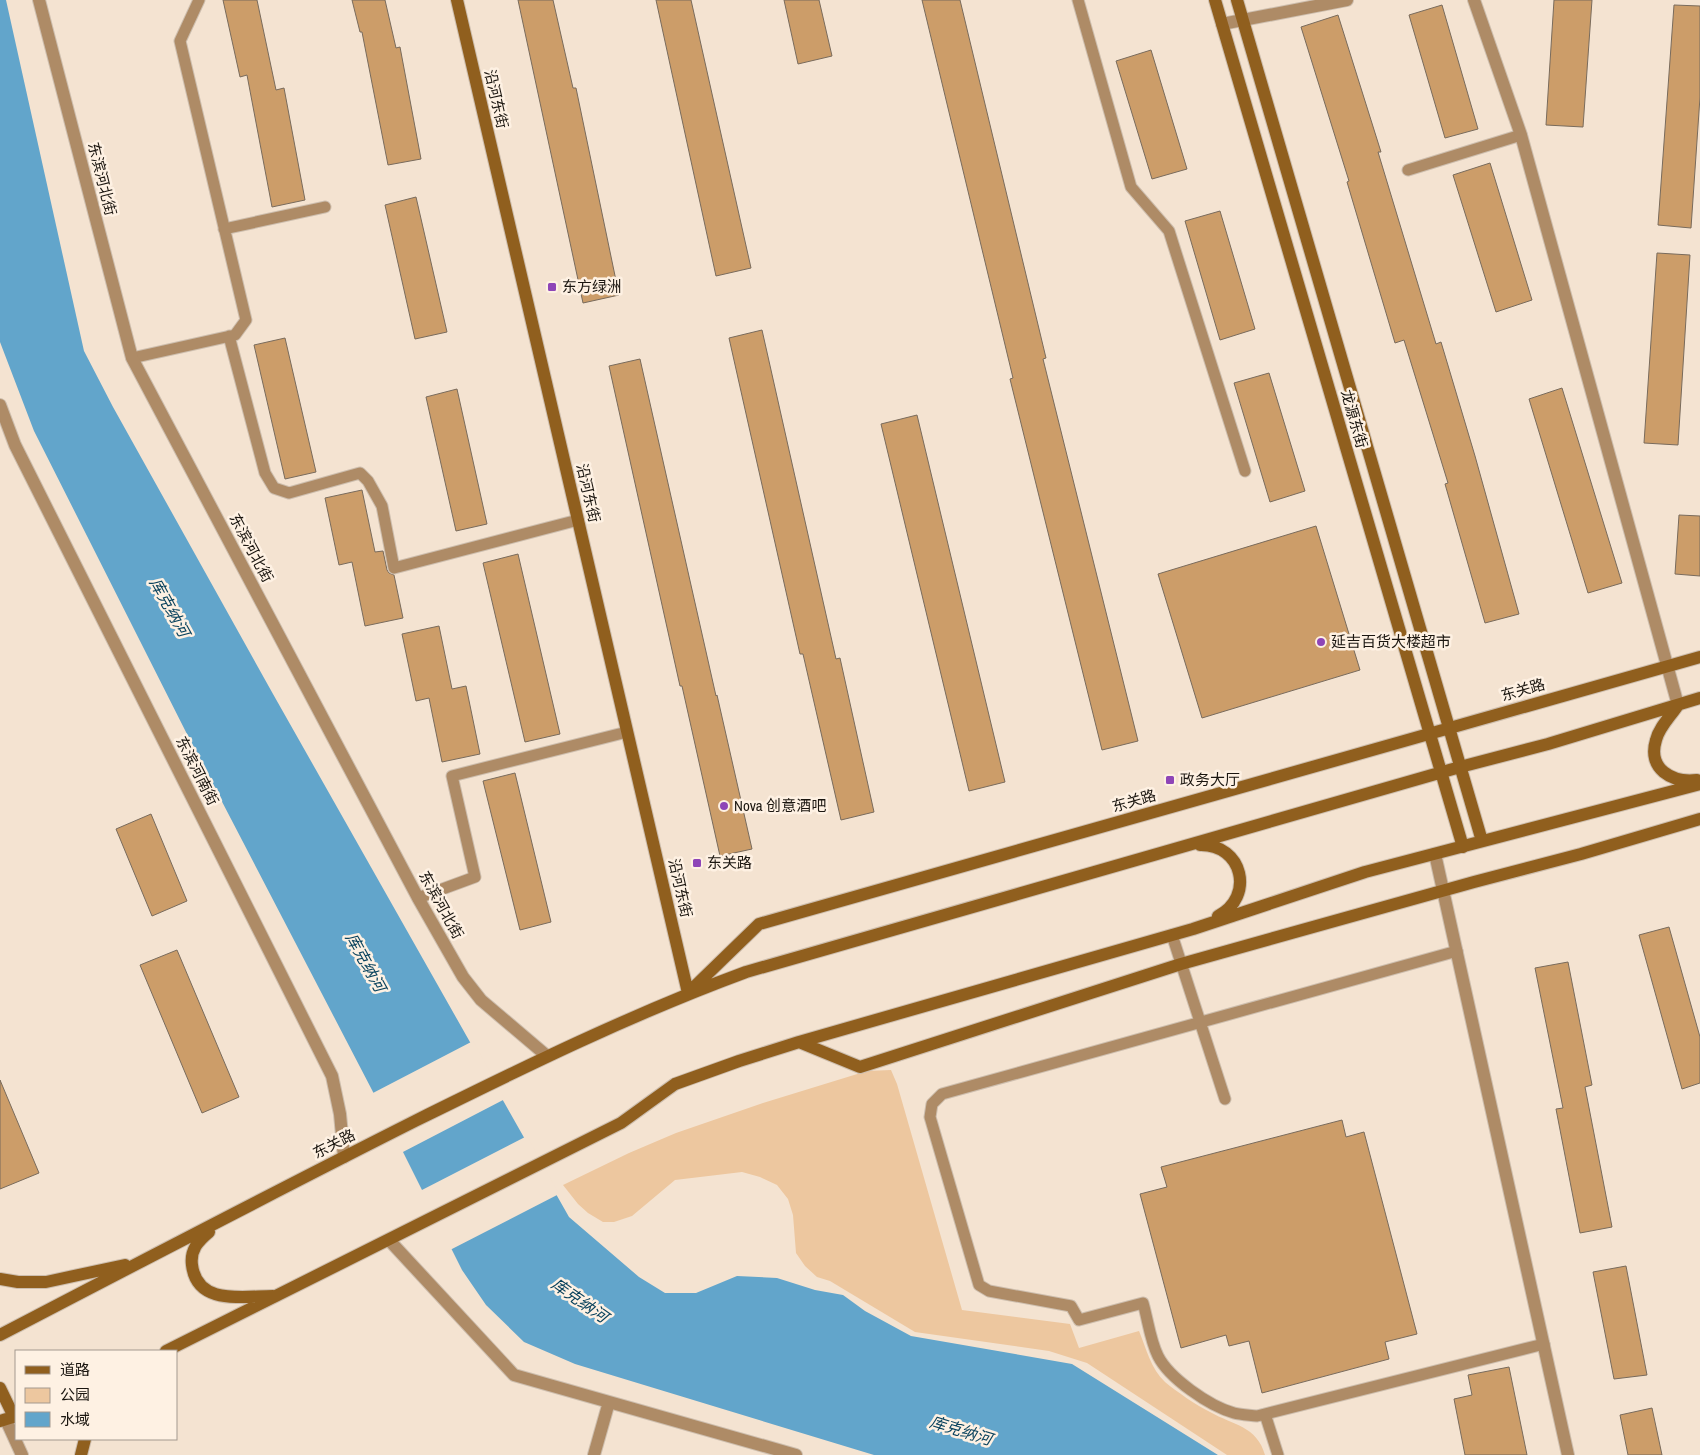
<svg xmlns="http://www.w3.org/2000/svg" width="1700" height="1455" font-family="'Archivo Narrow','Noto Sans SC',sans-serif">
<rect width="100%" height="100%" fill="#f4e3d1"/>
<path fill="#edc79f" d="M891 1070 897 1084 962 1310 1070 1324 1079 1348 1139 1331C1146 1348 1151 1369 1165 1382 1176 1391 1197 1406 1210 1412 1233 1425 1257 1426 1265 1455H1227L1087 1363 1049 1351 915 1332 830 1281 817 1277 805 1266 796 1253 793 1215 788 1199 777 1185 760 1177 742 1172 675 1180 632 1216 614 1222H603L588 1213 578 1204 563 1185 629 1153 676 1133 763 1103 867 1071Z"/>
<path fill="#62a5cb" d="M0 0H6L84 351 113 407 273 694 569 1217 639 1277 665 1293H696L737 1276 777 1278 815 1290 843 1295 865 1311 911 1336 1072 1364 1218 1455H874L575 1364 524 1342 486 1305 462 1270 372 1090 192 744 34 431 0 342Z"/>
<path fill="#f4e3d1" d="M473 1041 505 1099 401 1153 371 1094Z
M527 1136 559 1194 450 1250 420 1191Z"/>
<path fill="#cc9d69" stroke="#796b5c" d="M223 0H257L276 90 284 88 305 200 272 207 247 75 240 77Z
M352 0H385L396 48 400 47 421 159 388 165 362 32H360Z
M518 0H553L573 88H576L619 295 583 303Z
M656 0H691L751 268 716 276Z
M784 0H819L832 56 798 64Z
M922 0H960L1046 358 1043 359 1138 741 1102 750 1010 379 1013 378Z
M1554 0H1592L1583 127 1546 125Z
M1442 5 1478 129 1445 138 1409 15Z
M1674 5 1700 6V97L1691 228 1658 225Z
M1338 15 1381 152H1378L1436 344 1441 342 1475 456 1519 614 1485 623 1445 484 1448 483 1404 340 1395 343 1347 182 1349 181 1301 27Z
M1151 50 1187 169 1152 179 1116 61Z
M1490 163 1532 300 1496 312 1453 175Z
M416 197 447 332 415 339 385 205Z
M1220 211 1255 329 1220 340 1185 221Z
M1657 253 1690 255 1678 445 1644 443Z
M762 330 836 659 840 658 874 812 841 820 803 654H800L729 338Z
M285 338 316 472 285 479 254 345Z
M640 359 716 696 717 695 752 849 720 856 682 686H680L609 366Z
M1269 373 1305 491 1270 502 1234 383Z
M1562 388 1622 583 1588 593 1529 399Z
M457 389 487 524 456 531 426 397Z
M917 415 1005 782 969 791 881 424Z
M362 490 375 552 383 551 387 570 389 573 394 575 403 618 365 626 352 562 339 565 325 498Z
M1679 515 1700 516V576L1675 574Z
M1316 526 1360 670 1202 718 1158 574Z
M518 554 560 734 525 742 483 563Z
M439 626 452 689 466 686 480 754 442 762 429 698 416 701 402 634Z
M515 773 551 922 520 930 483 781Z
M151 814 187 901 152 916 116 829Z
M1669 927 1700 1037V1083L1682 1089 1639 935Z
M177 950 239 1097 202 1113 140 965Z
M1568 962 1592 1085 1585 1087 1612 1227 1580 1233 1556 1109 1563 1108 1535 968Z
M0 1080 39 1173 0 1189Z
M1342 1120 1346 1137 1364 1132 1417 1334 1385 1342 1389 1359 1262 1393 1249 1341 1229 1346 1226 1335 1181 1348 1140 1194 1167 1187 1161 1167Z
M1626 1266 1647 1375 1614 1379 1593 1272Z
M1509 1367 1527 1455H1465L1454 1399 1472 1395 1468 1375Z
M1652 1408 1662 1455H1628L1620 1415Z"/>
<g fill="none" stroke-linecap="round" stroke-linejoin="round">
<defs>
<path id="lane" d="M1078 0 1131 187 1169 231 1245 471
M1408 170 1521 135
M224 229 325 207
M229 336 265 473 274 488 289 493 360 473 368 481 382 506 394 568 578 520
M132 358 235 335 246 320 180 41 199 0
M418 898 475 877 452 776 627 732
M1172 935 1225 1099
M1457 951 942 1094 932 1104 930 1117 979 1285 989 1291 1071 1306 1079 1320 1143 1303C1148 1320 1150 1340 1158 1356 1169 1378 1209 1406 1234 1413 1241 1415 1249 1415 1257 1416L1544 1344
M1265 1414 1278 1455"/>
<path id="street" d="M39 0 132 358 418 898 463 977 481 1000 547 1056
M1474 0 1521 135 1678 705
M1222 24 1347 0
M0 405 15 445 332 1076 340 1114 344 1157
M1435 854 1568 1455
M389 1240 514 1375 796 1455
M6 1420 22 1455
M594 1455 609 1402"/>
<path id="secondary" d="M457 0 688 993
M1215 0 1463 847
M1237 0 1482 841
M1678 705C1671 716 1659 727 1656 740 1647 769 1672 783 1697 780
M1200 845C1243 844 1255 897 1218 916
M691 990 759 924 1700 657
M799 1042 860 1067 1181 964 1474 882 1581 854 1700 819
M209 1232C198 1241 190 1250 192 1265 197 1306 243 1296 273 1296
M0 1279 18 1282H46L125 1265
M0 1335C138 1263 276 1191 415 1121 524 1067 632 1014 746 972L1460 767 1548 744 1700 698
M166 1351 621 1123 675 1084 739 1061 799 1042 1193 929 1365 872 1700 784
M0 1388 14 1417
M0 1421 16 1416
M81 1455 85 1439"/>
</defs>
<use href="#lane" stroke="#cdbeae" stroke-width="13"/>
<use href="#street" stroke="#cdbeae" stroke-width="14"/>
<use href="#secondary" stroke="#cdbeae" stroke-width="14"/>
<use href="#lane" stroke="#ae8b66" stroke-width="11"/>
<use href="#street" stroke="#ae8b66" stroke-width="12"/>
<use href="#secondary" stroke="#905f1e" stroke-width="12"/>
</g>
<g fill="#8e45b7" stroke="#fef1e3" stroke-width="2">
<rect x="547" y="282" width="10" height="10" rx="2.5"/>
<circle cx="1321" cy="642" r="5"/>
<rect x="1165" y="775" width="10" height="10" rx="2.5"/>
<circle cx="724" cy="806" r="5"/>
<rect x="692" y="858" width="10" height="10" rx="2.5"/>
</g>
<g text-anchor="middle" stroke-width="5" stroke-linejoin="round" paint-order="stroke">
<g font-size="15" fill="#1b1610" stroke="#fef1e3">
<text transform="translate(496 99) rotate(77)" y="5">沿河东街</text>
<text transform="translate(102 179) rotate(76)" y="5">东滨河北街</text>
<text transform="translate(1354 419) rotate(74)" y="5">龙源东街</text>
<text transform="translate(588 493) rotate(77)" y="5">沿河东街</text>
<text transform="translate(251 548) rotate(62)" y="5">东滨河北街</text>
<text transform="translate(1523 690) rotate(-16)" y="5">东关路</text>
<text transform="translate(197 771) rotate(63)" y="5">东滨河南街</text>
<text transform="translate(1134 801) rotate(-16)" y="5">东关路</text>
<text transform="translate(680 888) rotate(77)" y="5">沿河东街</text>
<text transform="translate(441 905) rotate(61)" y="5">东滨河北街</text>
<text transform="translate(334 1144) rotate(-27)" y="5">东关路</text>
</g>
<g font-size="15" fill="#1b1610" stroke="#fef1e3" text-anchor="start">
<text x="562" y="292">东方绿洲</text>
<text x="1331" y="647">延吉百货大楼超市</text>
<text x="1180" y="785">政务大厅</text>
<text x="734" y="811">Nova 创意酒吧</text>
<text x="707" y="868">东关路</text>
</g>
<g font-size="16" font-style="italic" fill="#09425d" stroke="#fef1e3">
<text transform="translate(170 607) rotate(61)" y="6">库克纳河</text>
<text transform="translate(366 962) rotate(61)" y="6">库克纳河</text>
<text transform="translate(580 1300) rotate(35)" y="6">库克纳河</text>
<text transform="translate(961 1430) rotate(17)" y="6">库克纳河</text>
</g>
</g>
<rect x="15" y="1350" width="162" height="90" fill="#fef1e3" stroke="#a3998f"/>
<rect x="25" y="1366" width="25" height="8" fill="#905f1e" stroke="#a3998f"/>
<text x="60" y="1375" font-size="15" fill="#1b1610">道路</text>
<rect x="25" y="1388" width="25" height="15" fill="#edc79f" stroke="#a3998f"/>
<text x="60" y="1400" font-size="15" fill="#1b1610">公园</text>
<rect x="25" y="1412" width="25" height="15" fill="#62a5cb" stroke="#a3998f"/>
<text x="60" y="1425" font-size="15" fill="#1b1610">水域</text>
</svg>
